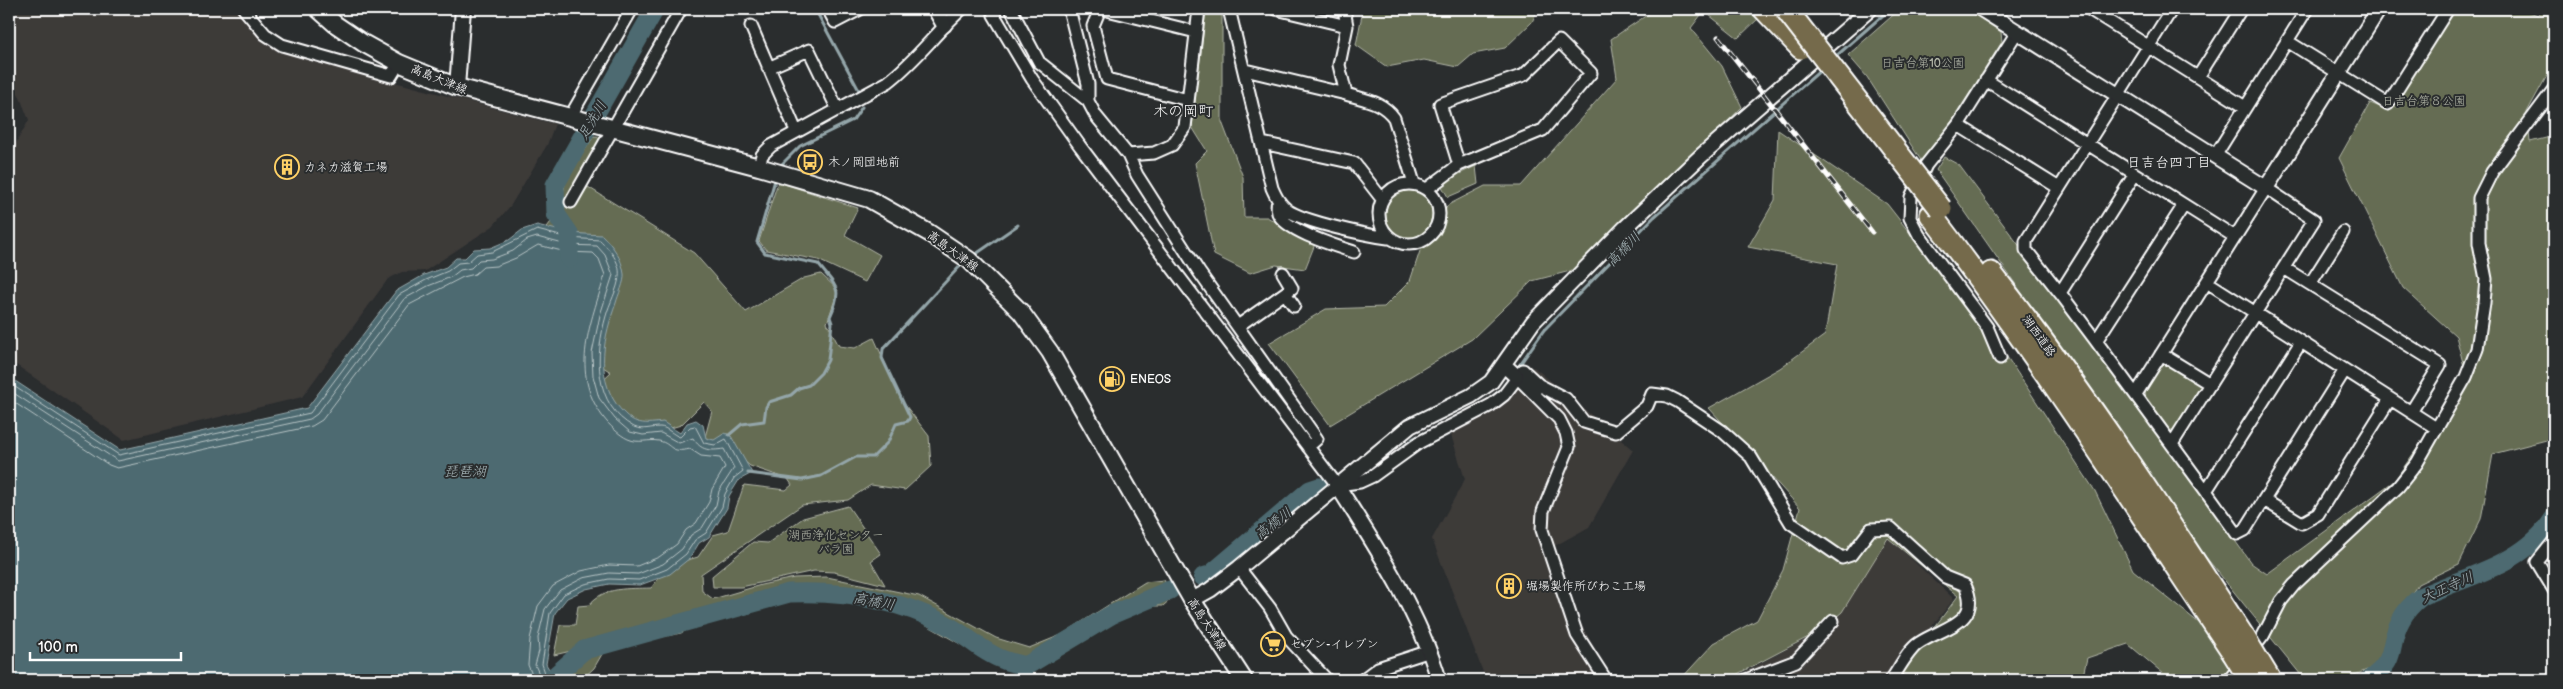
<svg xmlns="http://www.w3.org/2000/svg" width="2563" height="689" font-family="'Balsamiq Sans','Klee One',sans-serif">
<rect width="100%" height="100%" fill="#2a2d2e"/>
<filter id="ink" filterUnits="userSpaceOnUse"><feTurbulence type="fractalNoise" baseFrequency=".02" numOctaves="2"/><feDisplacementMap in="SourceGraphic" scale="10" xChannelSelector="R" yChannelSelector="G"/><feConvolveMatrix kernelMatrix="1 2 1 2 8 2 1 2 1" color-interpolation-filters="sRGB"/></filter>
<g filter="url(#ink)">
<path fill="#3d3a39" d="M9 9H237L257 32 277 46 398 83 555 124 547 145 511 205 493 226 425 271 402 272 388 279 302 397 124 440 9 360V155L29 120 19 95 9 80Z
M1534 367 1633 450 1589 527 1553 547 1581 624 1612 680H1486L1432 539 1465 479 1451 435Z
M1889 538 1954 599 1888 680H1730L1828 627Z"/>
<path fill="#656c52" stroke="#b2b6a8" d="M1206 9H1222V122L1243 177 1244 217H1267L1315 244 1305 269 1276 265 1250 273 1214 255 1195 163 1207 151 1192 127Z
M1359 9H1538L1532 22 1505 48 1473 54 1458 67 1424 60 1387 67 1356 45 1362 15Z
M1656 9H1753L1760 17 1738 38 1704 11 1691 28 1722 66 1742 107 1578 269 1532 281 1472 339 1330 425 1269 343 1326 309 1384 307 1410 281 1420 251 1448 205 1485 186H1521L1617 78 1611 39Z
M1900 9H1966L2001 32 2002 42 1924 165 1867 77 1848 55Z
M2454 9H2520L2538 15 2543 9H2554V63L2527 112 2530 142 2554 136V438L2493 454 2481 519 2459 564 2418 584 2392 623 2382 664 2342 680H2305L2205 556 1936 170 1944 157 1959 165 2127 390 2251 563 2267 574 2394 481 2467 378 2456 336 2403 288 2339 158 2370 103 2390 111Z
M1778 130 1887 204 2007 357 2095 491 2133 570 2209 631 2241 680H2171L2128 644 2087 658 2082 680H1895L1958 596 1888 538 1842 612 1818 632 1726 680H1680L1714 643 1757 620 1783 570 1800 508 1709 408 1780 368 1825 335 1837 264 1748 247 1775 200Z
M594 136 605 137 574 191 582 195 588 187 694 253 746 312 804 278 821 274 838 290 827 323 839 346 855 348 874 338 902 401 929 436 931 466 905 490 871 485 848 500 802 505 701 574 702 591 713 599 761 585 794 578 827 577 919 596 996 638 1029 648 1061 635 1145 582 1164 580 1173 597 1163 606H1146L1026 670 992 662 909 615 810 595 711 619 681 633 605 649 594 668 581 680H556L571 651 554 655 560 625H575L578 606 589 605C604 586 629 589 651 588L670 565 698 557 713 535 728 531 744 485 786 490 792 485 788 479 750 466 732 451 715 448 705 437 712 411 704 402 681 425 623 442 596 386 611 372 598 364 536 242 559 211 566 180Z
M1476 166 1478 184 1448 197 1440 183Z
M778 182 858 208 845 235 880 255 865 282 818 260 766 250 759 241Z
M1384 214a24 24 0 1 1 48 0a24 24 0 1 1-48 0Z
M2163 360 2204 385 2177 430H2166C2140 392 2138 400 2163 360Z
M848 506 881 554 871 561 885 585 834 572 814 571 741 587H713L712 576 753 542 768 543 803 518Z"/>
<path fill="#4d6b71" stroke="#94a6aa" d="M537 225 569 233 602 235C613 246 622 258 624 274 625 282 618 295 616 303 604 336 595 374 617 405 632 424 640 425 663 422L680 433 687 423 696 420 703 425 706 438 714 440 725 433 731 436 752 473 739 480 729 496 727 508 709 537 699 543 690 558 670 574 640 585 609 584 586 589 567 598 555 613 546 664 549 669H555L571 680H594H9V377L120 450 307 408 396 291 424 275 446 267 456 258H465L474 249 490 248 509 240 522 230Z"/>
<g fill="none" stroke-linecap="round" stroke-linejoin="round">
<path stroke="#b8c4c6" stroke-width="1" d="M9 383 119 455 310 413 399 295 426 280 448 271 458 263 468 262 477 254 492 252 537 230 568 238 600 240C609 249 621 262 619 276 618 289 609 304 606 316 595 354 593 405 634 427 643 431 651 427 660 427 667 427 673 435 680 437L690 427 695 426 704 443 715 445 726 439 743 471 734 478 725 494 722 507 706 533 695 540 686 554 667 569 639 580 609 579 585 584 564 594 550 613 542 664 545 673 554 674 562 680
M9 390 118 461 310 419 317 414 404 299 428 286 451 277 460 270 471 268 479 260 492 259 513 251 527 240 537 237 567 245 597 246 605 255 613 275 600 315 592 353 593 376 599 398 615 419 630 432 643 435 661 433 679 443 693 438C701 451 710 451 724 449L734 468 719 491 716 505 702 528 691 535 682 549 663 564 638 574 609 573 583 578 560 590 545 609 538 638 539 651 535 665 540 676 552 680
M9 399 109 465 117 468 312 426 322 420 409 305 463 277 475 274 483 267 496 266 516 258 538 245 566 252 593 253 599 259 605 275C591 323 569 371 603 417 609 425 619 435 628 439 639 444 648 439 659 441 673 444 669 454 690 449L701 456 720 458 725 467 712 489 709 502 696 523 686 530 677 544 659 557 637 566 609 565 581 571 553 586 538 606 530 639 528 665 534 680"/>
<path stroke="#94a6aa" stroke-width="3" d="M815 9 861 94
M1834 58 1890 9
M782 164 800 146 853 120 862 107
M976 254 1018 225
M1516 370 1544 330 1654 217 1822 69
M1491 398 1503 388
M729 435 742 424 764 421 766 407 769 402 791 395 799 388 809 385 821 373 828 360 832 323 830 317C843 288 837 288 818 264L765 253 757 242 775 180
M1396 453 1414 438 1466 412
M748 473 802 480 821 476 856 457H873L888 442 896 424 908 421 910 417 882 358 883 349 963 263"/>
<path stroke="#4d6b71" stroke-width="19" d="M569 259V233L556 214 555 185 655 9
M1203 577 1210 575 1310 490 1319 487
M550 680 584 650 789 593C842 591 898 599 945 624 965 634 983 653 1004 660 1011 663 1019 664 1026 666L1111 615 1170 590
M2369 680C2400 658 2386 647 2401 620 2406 610 2413 603 2422 596 2469 575 2525 564 2554 518"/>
<defs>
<path id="minor" d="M244 9 265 34 282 45 391 76 399 63
M828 9 835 22 860 9
M993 9 994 15 1032 79 1080 146 1337 485 1360 482 1373 476 1420 442 1491 405 1504 395 1523 370 1539 385 1566 399 1584 422 1616 432 1647 406 1652 394 1667 396 1677 401 1722 431 1751 457 1791 523 1842 558 1851 555 1871 529 1891 528 1945 577 1965 585C1983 623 1943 627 1919 643 1908 650 1899 669 1891 680
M1011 9 1039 62 1088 101
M1069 9 1088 84V101L1096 116 1128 155 1154 153 1172 145 1185 127 1199 9
M1100 9 1093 26 1107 79 1188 100
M1103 9 1196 32
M1229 9 1272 188C1276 197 1279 203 1287 210 1304 222 1366 235 1388 238
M1276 9 1347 26
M1344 9 1347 26 1339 65 1346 94C1365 100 1382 101 1394 118L1414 183
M2089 9 2245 107
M751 26 796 131
M2287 41 2388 104 2448 9
M768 68 809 50 838 110
M1245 70 1346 94
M2198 77 2241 9
M1986 80 2235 237
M570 117 632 9
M1958 125 2059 188
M1262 143 1354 163 1382 199
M1128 155 1137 175 1199 272 1317 439 1308 447
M2215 156 2307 9
M759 167 762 155 771 146 888 82C916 61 936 32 962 9
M1379 214a30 30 0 1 1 60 0a30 30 0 1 1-60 0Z
M1427 189 1459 165 1543 130 1591 73 1559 41 1524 75 1440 104 1459 165
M1278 201C1277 204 1277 209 1278 213 1285 231 1336 246 1354 252
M571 202 681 9
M2184 205 2096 341 2206 491
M2284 268 2440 365 2411 412
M2207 282 2436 428
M2310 284 2343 232
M1285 293 1294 306
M2060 293 2026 250V241L2172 9
M1238 326 1292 288 1283 273
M2096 341 2060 293 2135 174
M2301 342 2206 491 2237 534 2245 530 2345 370
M2161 354 2210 384
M2000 358 1987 327 1919 235 1910 218 1911 197 1926 165 1958 125 2017 32
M1516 376 1559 419 1566 433 1569 447 1543 511 1542 530 1577 635 1606 680
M2136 394 2266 188 2314 220 2172 444
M2264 500 2302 523 2318 514 2390 399
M2554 541 2537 562 2554 590
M1239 568 1270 608 1286 636 1327 680
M1362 680 1378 668 1430 651
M1746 680 1796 661 1833 621
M2229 680 2263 636 2281 601 2294 585 2398 487 2417 463 2466 377 2477 349 2484 303 2486 279 2479 243V198L2492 172 2554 89"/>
<path id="tertiary" d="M935 9 944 25
M1981 9 2266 188 2379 9
M457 87 463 9
M1504 365 1516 376
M1337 485C1376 547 1418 610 1439 680
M1192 600 1210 590 1239 568 1410 426 1471 396 1491 382 1533 322 1625 228 1701 156 1870 9"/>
<path id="secondary" d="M318 9 335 24 363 43 399 63 457 87 759 167 869 199 929 233 969 260 1021 312 1050 352 1192 600 1244 680"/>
<path id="motorway" d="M1764 9 1801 48
M1931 215C2038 355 2134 504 2232 651
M1991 273C2083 390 2164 514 2245 639"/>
</defs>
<use href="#minor" stroke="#fff" stroke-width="15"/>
<use href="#tertiary" stroke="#fff" stroke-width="18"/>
<use href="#secondary" stroke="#fff" stroke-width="20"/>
<use href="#motorway" stroke="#fff" stroke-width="25"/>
<use href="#minor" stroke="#2a2d2e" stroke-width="11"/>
<use href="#tertiary" stroke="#2a2d2e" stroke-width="14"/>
<use href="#secondary" stroke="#2a2d2e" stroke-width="16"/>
<use href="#motorway" stroke="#746b4b" stroke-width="21"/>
<defs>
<path id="rail" d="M1718 37 1872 232"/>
</defs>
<use href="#rail" stroke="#fff" stroke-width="5"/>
<use href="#rail" stroke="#2a2d2e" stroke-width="3" stroke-dasharray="9" stroke-linecap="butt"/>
<defs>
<path id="motorway-bridge" d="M1786 9 1941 209
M2245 639 2270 680
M2232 651 2250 680"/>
</defs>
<use href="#motorway-bridge" stroke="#fff" stroke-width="25" stroke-linecap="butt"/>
<use href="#motorway-bridge" stroke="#746b4b" stroke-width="21"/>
</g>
</g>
<defs>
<symbol id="bus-ring" viewBox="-11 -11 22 22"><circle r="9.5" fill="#2a2d2e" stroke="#ffd166" stroke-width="1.5"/><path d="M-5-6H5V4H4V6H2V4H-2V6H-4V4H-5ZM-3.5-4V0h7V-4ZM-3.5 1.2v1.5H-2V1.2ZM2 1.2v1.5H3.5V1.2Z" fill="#ffd166"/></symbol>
<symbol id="building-ring" viewBox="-11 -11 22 22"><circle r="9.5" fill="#2a2d2e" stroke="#ffd166" stroke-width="1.5"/><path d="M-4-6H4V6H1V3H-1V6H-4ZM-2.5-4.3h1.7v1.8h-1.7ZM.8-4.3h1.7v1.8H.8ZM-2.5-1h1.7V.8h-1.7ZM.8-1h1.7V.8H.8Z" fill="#ffd166"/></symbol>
<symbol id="fuel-ring" viewBox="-11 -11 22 22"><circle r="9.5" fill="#2a2d2e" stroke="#ffd166" stroke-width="1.5"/><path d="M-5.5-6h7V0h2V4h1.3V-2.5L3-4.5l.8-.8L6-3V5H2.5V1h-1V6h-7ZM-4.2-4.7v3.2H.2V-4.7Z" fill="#ffd166"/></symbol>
<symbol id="supermarket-ring" viewBox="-11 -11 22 22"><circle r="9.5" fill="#2a2d2e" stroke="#ffd166" stroke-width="1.5"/><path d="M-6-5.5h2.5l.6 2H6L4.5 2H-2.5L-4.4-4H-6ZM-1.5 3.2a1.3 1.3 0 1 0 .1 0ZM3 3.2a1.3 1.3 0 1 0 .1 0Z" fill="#ffd166"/></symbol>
</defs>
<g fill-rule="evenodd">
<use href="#bus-ring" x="796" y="148" width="28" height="28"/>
<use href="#building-ring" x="273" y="153" width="28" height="28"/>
<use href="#fuel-ring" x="1098" y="365" width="28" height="28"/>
<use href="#building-ring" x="1495" y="572" width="28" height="28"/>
<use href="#supermarket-ring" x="1259" y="630" width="28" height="28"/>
</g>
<g text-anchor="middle" stroke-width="4" stroke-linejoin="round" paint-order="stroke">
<g font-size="12" fill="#b2b6a8" stroke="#2a2d2e">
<text x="1923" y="67">日吉台第10公園</text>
<text x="2424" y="105">日吉台第８公園</text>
<text x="836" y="539">湖西浄化センター<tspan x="836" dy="14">バラ園</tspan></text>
</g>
<g font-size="12" fill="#fff" stroke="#2a2d2e">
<text transform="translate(439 79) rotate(22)" y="4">高島大津線</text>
<text transform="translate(953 251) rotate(36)" y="4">高島大津線</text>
<text transform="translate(2039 336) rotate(54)" y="4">湖西道路</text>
<text transform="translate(1207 624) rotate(57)" y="4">高島大津線</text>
</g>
<g font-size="12" fill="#fff" stroke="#2a2d2e" text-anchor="start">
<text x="828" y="166">木ノ岡団地前</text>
<text x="304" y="171">カネカ滋賀工場</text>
<text x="1130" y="383">ENEOS</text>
<text x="1526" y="590">堀場製作所びわこ工場</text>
<text x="1290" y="648">セブン-イレブン</text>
</g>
<g font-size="14" font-style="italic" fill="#a6b5b8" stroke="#2a2d2e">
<text transform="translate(592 120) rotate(-60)" y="5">足洗川</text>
<text transform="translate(1623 249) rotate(-46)" y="5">高橋川</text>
<text x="465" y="476">琵琶湖</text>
<text transform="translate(1273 523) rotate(-38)" y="5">高橋川</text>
<text transform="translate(2447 587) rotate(-24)" y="5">大正寺川</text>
<text transform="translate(874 601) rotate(10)" y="5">高橋川</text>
</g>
<g font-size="14" fill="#fff" stroke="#2a2d2e">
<text x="2169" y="167">日吉台四丁目</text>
</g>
<g font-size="15" fill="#fff" stroke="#2a2d2e">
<text x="1183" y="116">木の岡町</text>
</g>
</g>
<rect width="2563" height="689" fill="none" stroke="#2a2d2e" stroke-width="30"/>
<rect x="15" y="15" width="2533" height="659" fill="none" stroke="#fff" stroke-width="2" filter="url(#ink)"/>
<path d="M30 652v8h151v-8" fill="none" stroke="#ffffff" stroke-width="2.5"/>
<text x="38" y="652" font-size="15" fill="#ffffff" stroke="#2a2d2e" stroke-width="4" paint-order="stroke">100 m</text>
</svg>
